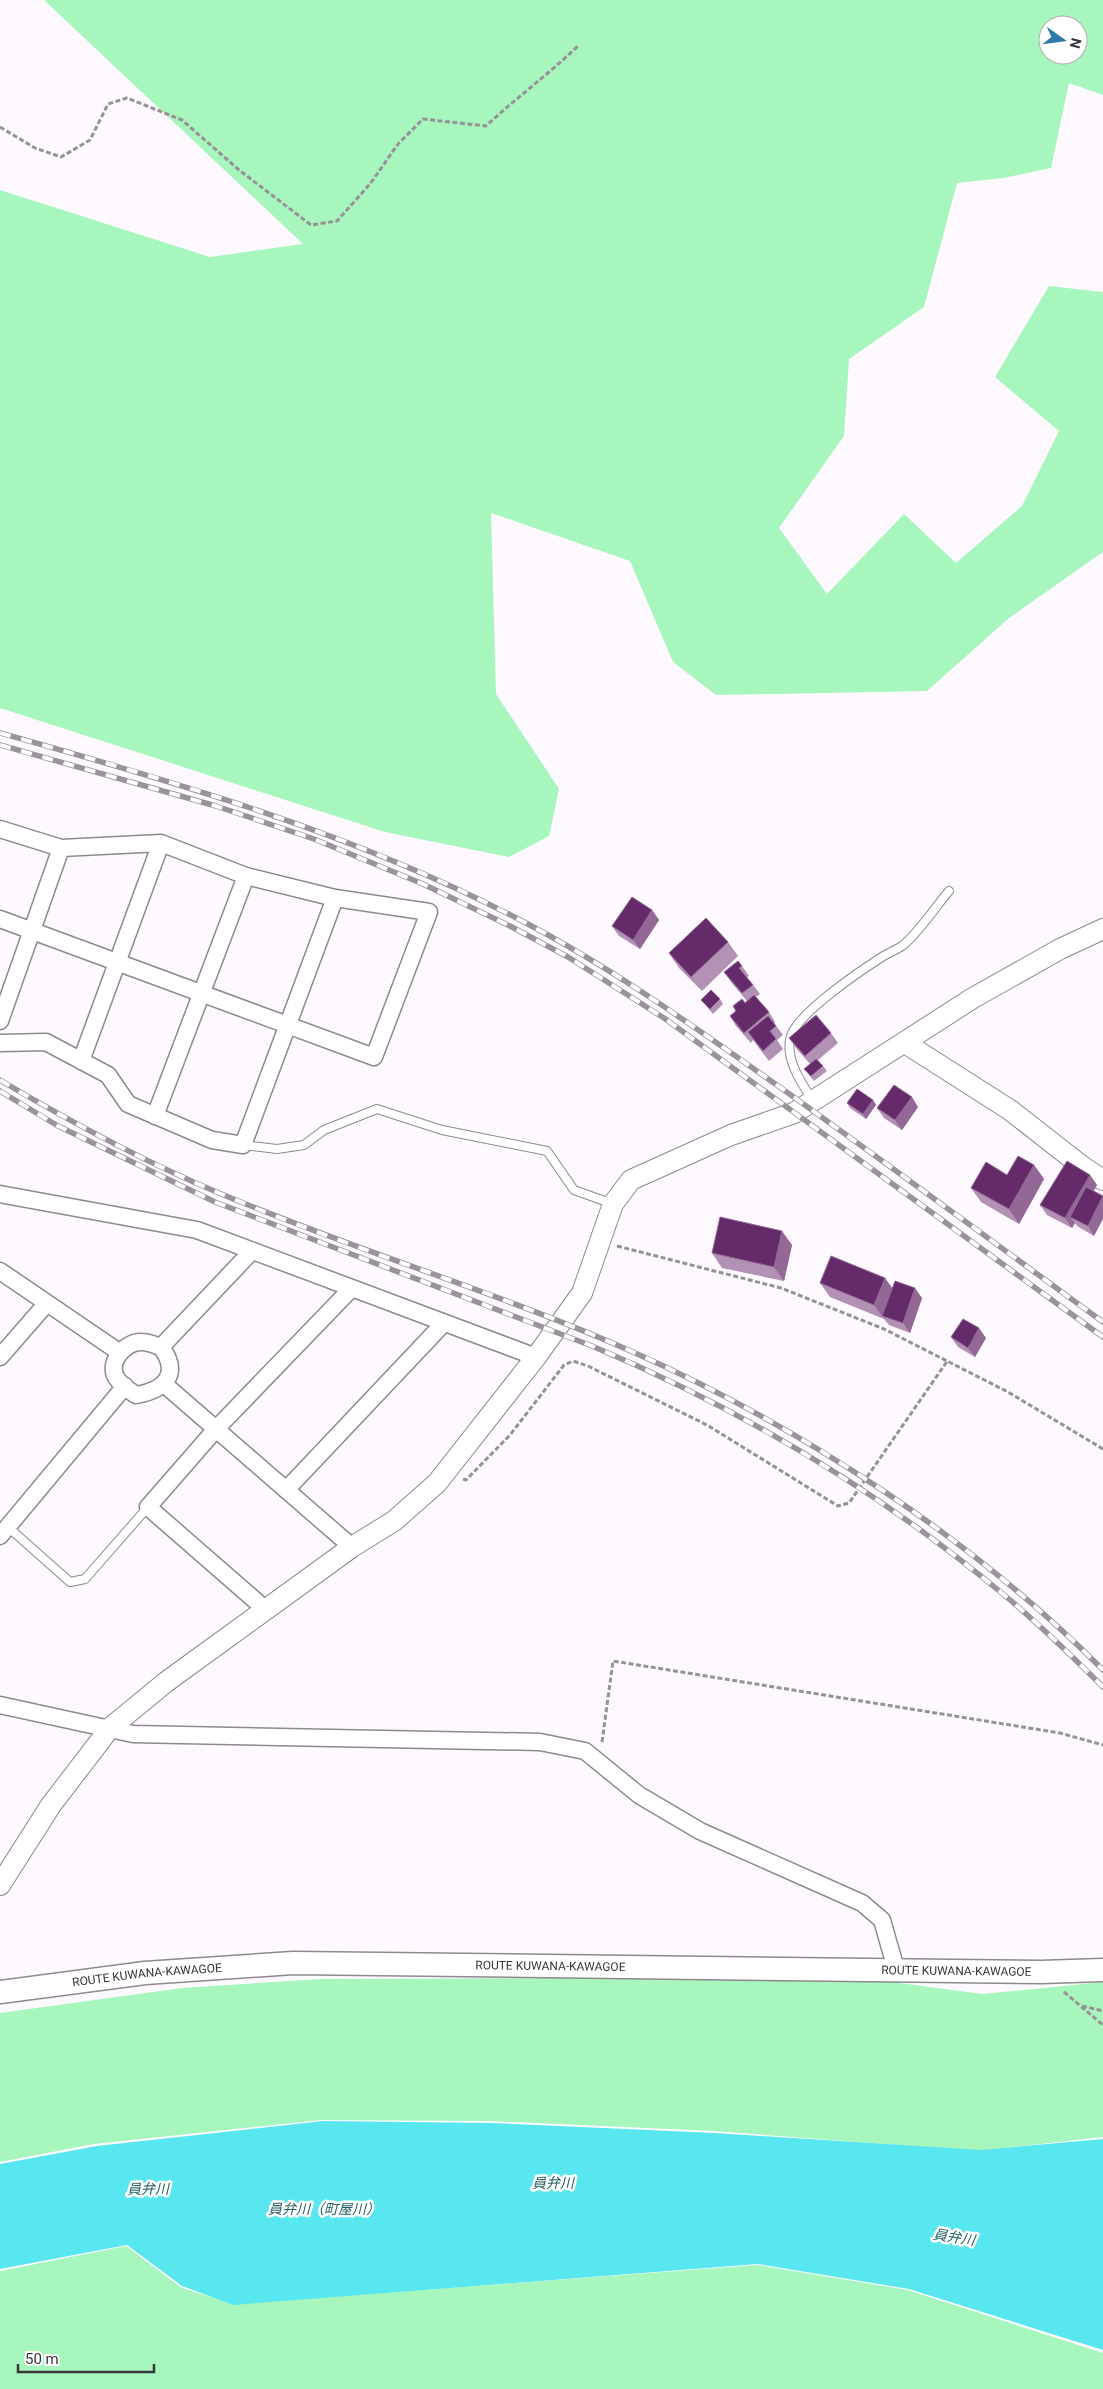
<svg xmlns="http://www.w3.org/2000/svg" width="1103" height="2389" font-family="Roboto,'Noto Sans JP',sans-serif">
<rect width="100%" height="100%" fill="#fef8ff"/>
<path fill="#a7f6bd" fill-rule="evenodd" d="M44 0H1103V95L1069 83 1051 168 1003 178 957 183 924 307 849 359 844 436 779 528 827 594 904 514 956 563 1022 506 1059 431 995 377 1049 286 1103 292V552L1009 618 927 691 716 695 673 662 630 561 491 513 496 694 559 789 549 836 509 857 385 832 0 708V190L210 257 303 244ZM1048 25H1078V55H1048Z
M855 1977 982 1994 1103 1982V2137L978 2151 713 2131 489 2121 321 2120 94 2144 0 2162V2013L182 1988 320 1979Z
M126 2246 182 2288 233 2304 758 2265 908 2290 1103 2353V2389H0V2271Z"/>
<path fill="#58e7ee" d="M323 2121 491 2123 715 2133 981 2150 1103 2139V2350L909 2289 758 2264 233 2305 182 2286 127 2245 0 2269V2164L97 2146Z"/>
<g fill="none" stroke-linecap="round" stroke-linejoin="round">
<defs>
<path id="service" d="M812 1099C801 1083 784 1057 791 1036 798 1013 860 971 882 957 888 953 896 950 902 946 917 935 936 906 949 891
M243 1145 277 1149 304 1145 324 1130 377 1109 442 1130 547 1151 574 1190 613 1204
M8 1527 70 1582 85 1579 148 1507"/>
<path id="minor" d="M0 829 61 848 161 843 246 876 335 898 429 912 374 1057 0 919
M0 1021 61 848
M0 1043 46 1042 108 1075 128 1104 212 1140 243 1145 335 898
M81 1061 161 843
M155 1116 246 876
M0 1194 197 1230 536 1357
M0 1271 119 1352
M161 1347C181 1374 165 1390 136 1395 130 1391 122 1386 118 1380 105 1365 124 1341 142 1342 148 1342 155 1345 161 1347L252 1251
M0 1357 47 1303
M164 1384 352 1547
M286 1490 444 1323
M0 1536 125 1386
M263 1611 257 1602 148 1507 216 1429 351 1289
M0 1705 133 1734 540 1742 585 1751 639 1795 700 1831 862 1903 882 1920 896 1969"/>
<path id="tertiary" d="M905 1043 1010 1110 1083 1167 1103 1180
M0 1885 51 1805 110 1728 166 1682 352 1547 394 1521 437 1483 536 1357 582 1293 613 1204 631 1180 731 1135 794 1113 973 998 1060 949 1103 929"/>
<g id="secondary">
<path id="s1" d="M0 1992 145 1973 293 1963 1041 1972 1103 1970"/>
</g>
</defs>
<use href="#service" stroke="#908790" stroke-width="10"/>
<use href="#minor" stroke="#908790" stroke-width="19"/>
<use href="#tertiary" stroke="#908790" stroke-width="22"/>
<use href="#secondary" stroke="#908790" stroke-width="25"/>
<path stroke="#979297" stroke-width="3" stroke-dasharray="5 2.5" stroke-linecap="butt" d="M0 127 35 148 61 157 90 140 108 104 127 98 182 120 239 170 311 225 337 221 370 184 398 144 423 119 486 126C516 98 549 74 579 45
M617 1246 781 1288 884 1329 1008 1392 1103 1449
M463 1479 466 1480 510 1435 564 1365 573 1361 588 1366 707 1425 838 1506 849 1503 948 1360
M602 1742 613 1661 1060 1733 1103 1745
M1064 1992 1103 2025
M1082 2006 1103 2011"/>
<use href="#service" stroke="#fff" stroke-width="8"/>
<use href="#minor" stroke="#fff" stroke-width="16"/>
<use href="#tertiary" stroke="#fff" stroke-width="20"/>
<use href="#secondary" stroke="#fff" stroke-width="22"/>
<defs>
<path id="rail" d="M0 733C179 783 359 835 524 922 612 968 693 1026 774 1083 885 1162 993 1242 1103 1322
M0 745 216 806 314 839 423 884 510 926 568 957 664 1018 1103 1337
M0 1080C71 1122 143 1161 219 1193 356 1251 498 1292 633 1352 801 1427 974 1540 1103 1670
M0 1091 58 1126 215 1202 592 1346C739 1408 880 1492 1003 1594 1038 1623 1071 1655 1103 1687"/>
</defs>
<use href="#rail" stroke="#99949a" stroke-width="5.5"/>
<use href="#rail" stroke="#fff" stroke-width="4" stroke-dasharray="11" stroke-linecap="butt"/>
</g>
<path fill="#b291b4" d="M652 910 659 920 640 949 619 936 612 926Z
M728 942 738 956 702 991 679 968 669 953Z
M742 966 749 976 747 977 760 994 756 997 769 1012 775 1022 774 1023 783 1035 777 1040 783 1049 769 1061 753 1040 751 1043 736 1026 730 1016 747 1001 731 982 724 972Z
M720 999 723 1004 713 1014 701 1000Z
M831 1033 838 1043 818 1060 827 1071 814 1081 804 1069 810 1064 796 1048 789 1038Z
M873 1100 876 1105 866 1119 850 1108 847 1103Z
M918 1107 902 1130 884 1118 877 1108Z
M1034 1165 1044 1179 1019 1224 981 1202 971 1188Z
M1090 1175 1097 1185 1094 1191V1236L1077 1226 1075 1223 1072 1228 1047 1215 1040 1205Z
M792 1245 784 1281 722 1268 712 1253Z
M885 1278 892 1288 922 1298 910 1333 889 1325 884 1319 830 1297 820 1283Z
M951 1337 986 1338 975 1357 958 1347Z"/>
<path fill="#936896" d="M652 910 659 920 640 949 633 940Z
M912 1097 918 1107 902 1130 895 1120Z
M873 1100 876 1105 866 1119 863 1114Z
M1034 1165 1044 1179 1019 1224 1009 1209Z
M1090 1175 1097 1185 1076 1220 1070 1217 1075 1223 1072 1228 1065 1218Z
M1103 1196V1219L1094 1236 1088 1226Z
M782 1231 792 1245 784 1281 774 1267Z
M885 1278 895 1292 882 1316 884 1319 874 1305Z
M915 1288 922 1298 910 1333 903 1323Z
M979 1328 986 1338 975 1357 968 1348Z"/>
<path fill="#652a69" stroke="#936896" d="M632 897 652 910 633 940 612 926Z
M706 918 728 942 691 977 669 953Z
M738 961 742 966 739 968 753 985 742 993 724 972Z
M711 990 720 999 710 1009 701 1000Z
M754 995 769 1012 744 1033 730 1016 736 1011 733 1006 742 999 745 1003Z
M816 1015 831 1033 805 1056 789 1038Z
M768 1016 776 1026 770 1031 776 1039 763 1051 748 1032Z
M816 1059 823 1066 811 1076 804 1069Z
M894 1085 912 1097 895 1120 877 1108Z
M857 1089 873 1100 863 1114 847 1103Z
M1018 1156 1034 1165 1009 1209 971 1188 986 1162 1007 1175Z
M1067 1161 1090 1175 1065 1218 1040 1205Z
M1086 1187 1103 1196 1088 1226 1070 1217Z
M720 1217 782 1231 774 1267 712 1253Z
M831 1256 885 1278 874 1305 820 1283Z
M895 1281 915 1288 903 1323 882 1316Z
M963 1319 979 1328 968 1348 951 1337Z"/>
<g text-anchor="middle" stroke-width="5" stroke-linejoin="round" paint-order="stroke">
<g font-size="12" fill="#383438" stroke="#fff">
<text dy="4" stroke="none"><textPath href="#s1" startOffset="552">ROUTE KUWANA-KAWAGOE</textPath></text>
<text dy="4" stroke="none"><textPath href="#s1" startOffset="958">ROUTE KUWANA-KAWAGOE</textPath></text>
<text dy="4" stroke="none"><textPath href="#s1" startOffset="148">ROUTE KUWANA-KAWAGOE</textPath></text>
</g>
<g font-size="14" font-style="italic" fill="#245f62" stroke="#fff">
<text transform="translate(553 2183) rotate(-1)" y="5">員弁川</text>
<text transform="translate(148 2189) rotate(-1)" y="5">員弁川</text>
<text x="324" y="2214">員弁川（町屋川）</text>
<text transform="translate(954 2237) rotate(9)" y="5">員弁川</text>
</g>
</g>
<g transform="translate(1063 40) rotate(104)"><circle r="24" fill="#ffffff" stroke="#afaeaf"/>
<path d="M0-4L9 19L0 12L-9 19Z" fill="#2e79ac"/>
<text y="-8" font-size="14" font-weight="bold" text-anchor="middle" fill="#383438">N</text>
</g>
<path d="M18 2364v8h136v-8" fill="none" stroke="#383438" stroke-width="2.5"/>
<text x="25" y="2364" font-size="15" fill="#383438" stroke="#ffffff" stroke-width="4" paint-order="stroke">50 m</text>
</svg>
